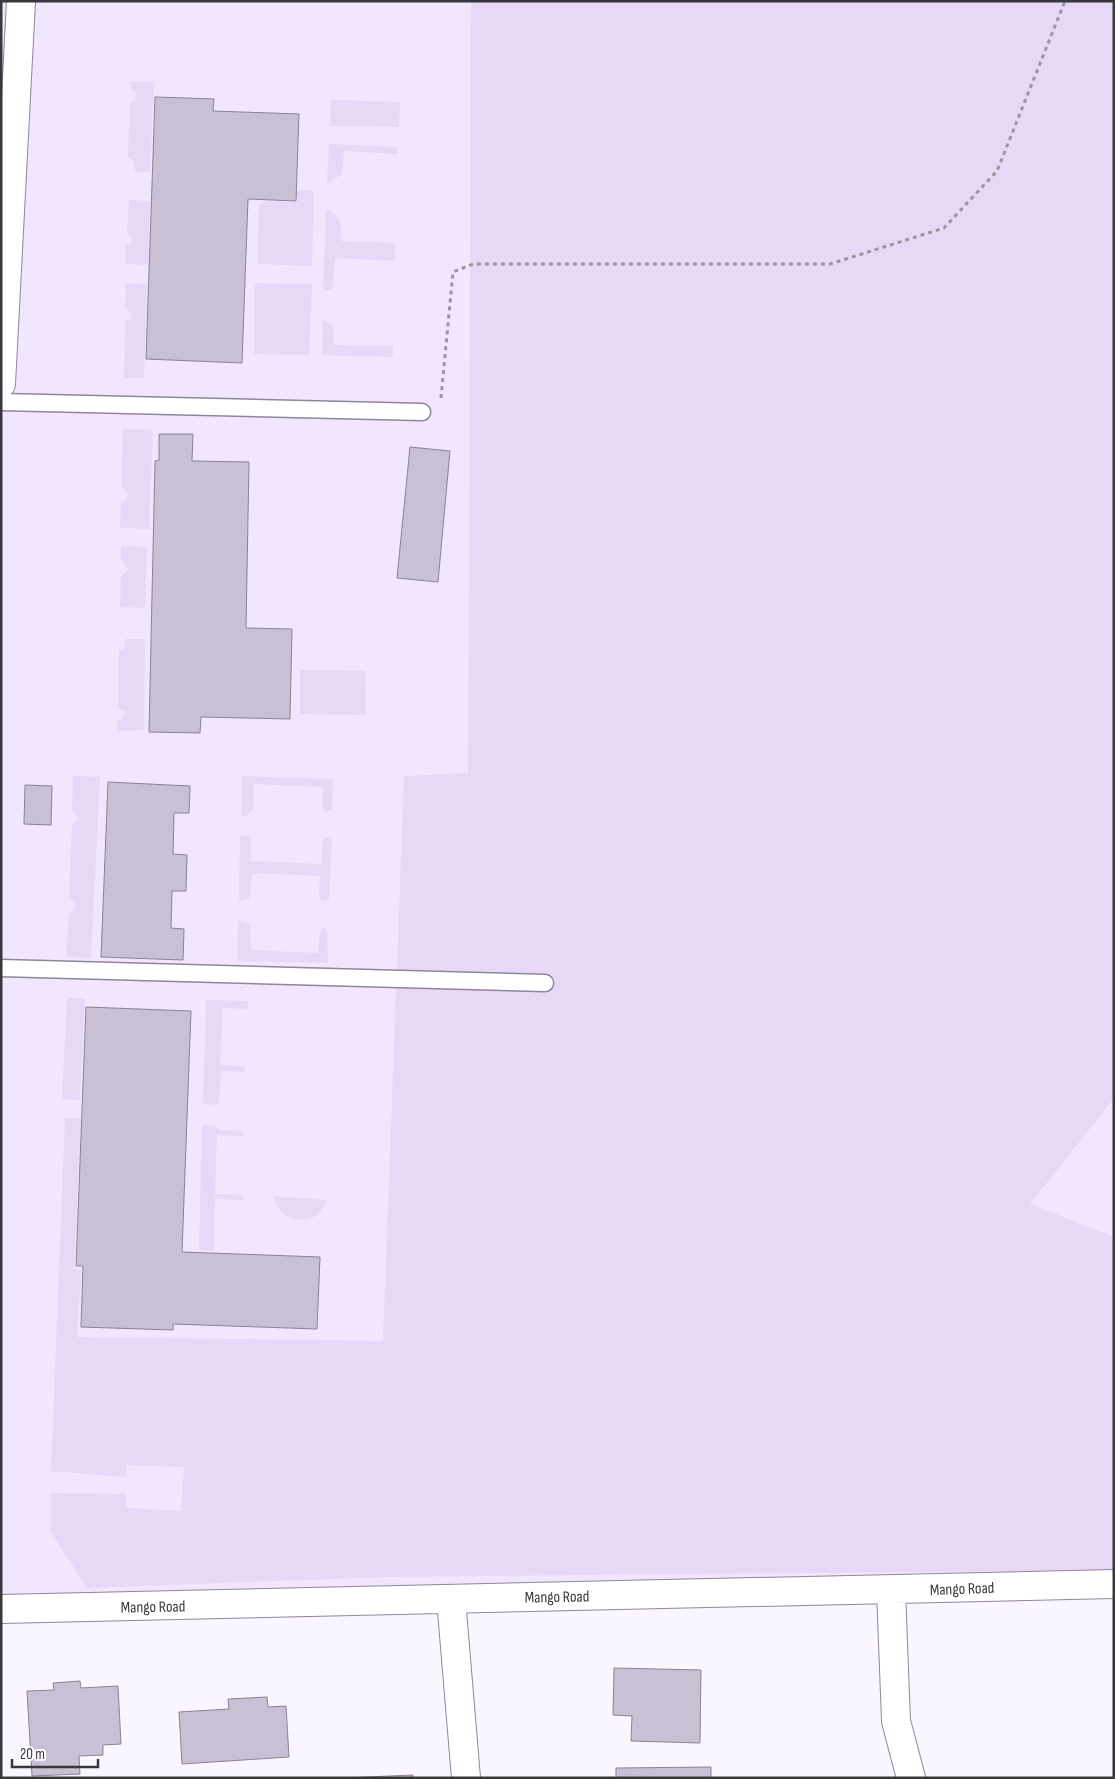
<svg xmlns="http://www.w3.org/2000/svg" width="1115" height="1779" font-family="'Sofia Sans Condensed',sans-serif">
<rect width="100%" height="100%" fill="#faf6ff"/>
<path fill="#f1e6fd" d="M1 1H1114V1579L1 1600Z"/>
<path fill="#e7d8f8" d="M471 1H1114V1103L1111 1102 1030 1204 1114 1237V1570L385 1577 87 1588 51 1532V1493L126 1494V1508L181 1511 184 1467 127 1465 126 1477 51 1471 65 1118 81 1119 74 1269 81 1270 77 1337 383 1341 404 776 468 773Z
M131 81 154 82 150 172H135L134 162 128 157 130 103 135 101 136 92 131 89Z
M331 100 400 102 399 127 330 126Z
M329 144 398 147V154L344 151 342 174 327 184Z
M297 190 314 191 312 266 257 264 259 205 266 201 297 202Z
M129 200 150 201 148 265 125 264 126 245 131 243 132 239 127 231Z
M326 209C342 216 341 226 341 241L395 243V261L335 258 333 286 330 290H323Z
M126 283 147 284 144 378H124L125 321 131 319V313L125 307Z
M255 283 312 284 309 355 254 354Z
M323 321 333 325 334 345 393 346V357L322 355Z
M123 429 153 430 149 529 120 528 121 503 126 500 128 493 121 486Z
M121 546 147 547 145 608 120 607 121 577 128 569 121 559Z
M125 639H145L144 730 117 731V721L122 720 125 712 118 707 119 650 124 649Z
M300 670 365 671 366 715 300 714Z
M73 776 100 777 91 958 66 957 69 914 73 911 76 905 69 897 72 826 78 819 72 810Z
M242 776 333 779 332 809 326 812 322 807 323 787 254 784 253 810 246 816H241Z
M240 835 251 837V861L321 864 323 841 325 838H329L332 842 329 899 323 901 319 898 320 876 252 873 250 898 239 901Z
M238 921 250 924 251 950 318 953 320 931 323 927 327 928 328 963 237 961Z
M67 998 85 999 80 1100 62 1099Z
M206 1000 248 1001V1009L223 1008 220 1065 245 1066 244 1072 221 1071 219 1105 203 1104Z
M202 1125 217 1126 218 1130 243 1131V1136L217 1135 215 1194 243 1195V1200L215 1199 214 1251 199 1250Z
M273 1196 328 1200 318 1215C298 1225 279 1218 273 1196Z"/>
<path fill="#cac0d5" stroke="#8b8295" d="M155 97 214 99 213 111 299 114 296 201 248 199 242 363 146 359Z
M159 434H193L192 461 249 462 246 628 292 629 290 719 201 717 200 733 149 732 155 461 159 460Z
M410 447 450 451 438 582 397 578Z
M108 782 190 786 189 813H174L173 854 187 855 186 891H172L171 928 184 929 183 960 101 957Z
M25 785 52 786 51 825 24 824Z
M86 1007 191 1011 182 1252 320 1257 317 1329 173 1324V1330L81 1327 83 1266H76Z
M614 1668 701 1670 700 1743 631 1741 632 1716 613 1715Z
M80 1681 81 1688 118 1686 121 1744 103 1745V1755L79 1756 80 1774 32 1776 27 1691 54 1690 53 1683Z
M267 1697 268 1707 286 1706 289 1757 182 1764 179 1712 229 1709 228 1699Z
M711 1767V1778H616V1768Z
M413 1775V1778H343Z"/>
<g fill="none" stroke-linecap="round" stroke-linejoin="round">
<defs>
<path id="service" d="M1 402 422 412
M1 968 545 983"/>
<path id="minor" d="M1 384 21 1
M891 1590 896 1721 911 1778
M451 1599 466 1778
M1 1609 1114 1584"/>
</defs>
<use href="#service" stroke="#8f8699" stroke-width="19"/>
<use href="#minor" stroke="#8f8699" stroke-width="30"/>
<path stroke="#9a969e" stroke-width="3" stroke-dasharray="4 4" stroke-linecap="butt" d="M441 398 453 272 473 264H830L944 228 997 171 1065 1"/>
<use href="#service" stroke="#fff" stroke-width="16"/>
<use href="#minor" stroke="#fff" stroke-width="28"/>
</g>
<g text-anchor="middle" stroke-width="4" stroke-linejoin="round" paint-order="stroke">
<g font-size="16" fill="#3a363e" stroke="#fff">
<text transform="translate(962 1588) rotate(-2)" y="6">Mango Road</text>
<text transform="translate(557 1596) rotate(-1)" y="6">Mango Road</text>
<text transform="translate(153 1606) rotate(-1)" y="6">Mango Road</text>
</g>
</g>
<rect width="1115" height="1779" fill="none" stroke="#3a363e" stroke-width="5"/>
<path d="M12 1759v8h86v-8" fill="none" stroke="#3a363e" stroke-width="2.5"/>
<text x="20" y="1759" font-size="15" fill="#3a363e" stroke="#ffffff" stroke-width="4" paint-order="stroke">20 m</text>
</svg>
